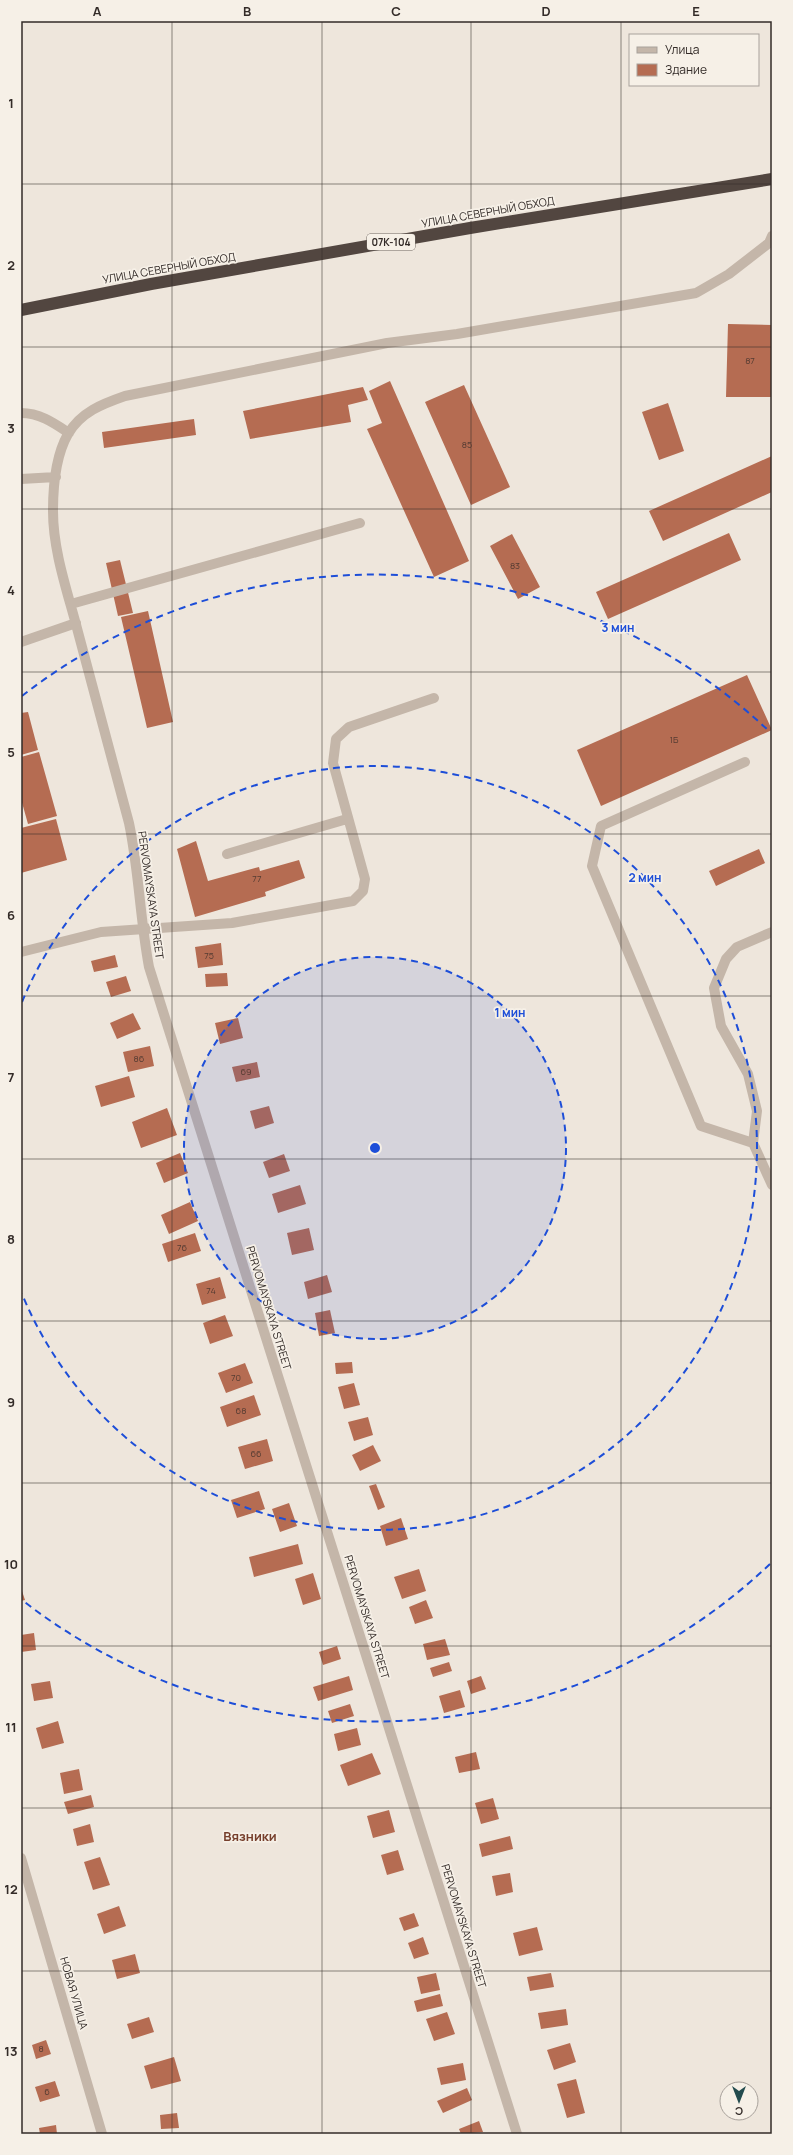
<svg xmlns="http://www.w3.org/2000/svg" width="793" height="2155" font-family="Manrope,sans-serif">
<rect width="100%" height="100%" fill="#eee6dc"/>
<path fill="#b56c52" d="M728 324 772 325V397H726Z
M390 381 469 561 434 577 367 429 382 423 369 391Z
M464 385 510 487 471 505 425 402Z
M363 387 368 400 348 405 351 422 250 439 243 411Z
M668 403 684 451 659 460 642 412Z
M194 419 196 435 104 448 102 432Z
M772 456V492L663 541 649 511Z
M729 533 741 560 608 619 596 592Z
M512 534 540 587 518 599 490 546Z
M120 560 133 613 118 616 106 563Z
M148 611 173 722 147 728 121 617Z
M747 675 772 730 601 806 577 750Z
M28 712 38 750 21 755V713Z
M39 752 57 816 28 824 21 799V757Z
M56 819 67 860 21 873V828Z
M196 841 208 881 259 867 260 871 299 860 305 878 265 892 266 896 195 917 177 849Z
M759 849 765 863 716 886 709 871Z
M221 943 223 965 198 968 195 947Z
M115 955 118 967 94 972 91 961Z
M227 973 228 986 206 987 205 974Z
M126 976 131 991 111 997 106 982Z
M133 1013 141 1029 117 1039 110 1023Z
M238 1018 243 1038 220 1044 215 1023Z
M150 1046 154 1066 128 1072 123 1052Z
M257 1062 260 1077 236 1082 232 1067Z
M129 1076 135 1097 101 1107 95 1086Z
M269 1106 274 1123 255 1129 250 1111Z
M167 1108 177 1135 141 1148 132 1122Z
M180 1153 188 1173 164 1183 156 1163Z
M284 1154 290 1171 269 1178 263 1162Z
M300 1185 306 1204 278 1213 272 1194Z
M190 1202 198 1221 169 1234 161 1215Z
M309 1228 314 1250 292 1255 287 1233Z
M195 1233 201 1251 168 1262 162 1244Z
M327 1275 332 1292 308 1299 304 1282Z
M220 1277 226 1298 202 1305 196 1284Z
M330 1310 335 1333 319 1336 315 1313Z
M225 1315 233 1336 210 1344 203 1323Z
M352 1362 353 1373 336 1374 335 1363Z
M245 1363 253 1383 226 1393 218 1373Z
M354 1383 360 1405 344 1409 338 1387Z
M254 1395 261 1415 227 1427 220 1407Z
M368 1417 373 1435 354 1441 348 1422Z
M267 1439 273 1461 245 1469 238 1447Z
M373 1445 381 1461 360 1471 352 1455Z
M376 1484 385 1507 378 1510 369 1486Z
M259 1491 265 1509 237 1518 231 1500Z
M289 1503 297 1526 280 1532 272 1509Z
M401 1518 408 1539 386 1546 380 1526Z
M298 1544 303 1564 254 1577 249 1557Z
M419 1569 426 1591 402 1599 394 1577Z
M313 1573 321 1599 303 1605 295 1579Z
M21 1588 25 1600 21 1601Z
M426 1600 433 1618 415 1624 409 1607Z
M34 1633 36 1650 21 1652V1635Z
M445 1639 450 1655 427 1660 423 1644Z
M337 1646 341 1659 323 1665 319 1652Z
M449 1662 452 1671 433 1677 430 1668Z
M349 1676 353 1690 318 1701 313 1687Z
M481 1676 486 1689 471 1694 467 1681Z
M50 1681 53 1698 34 1701 31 1684Z
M460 1690 465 1707 444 1713 439 1696Z
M350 1704 354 1716 332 1723 328 1711Z
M58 1721 64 1743 42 1749 36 1728Z
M357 1728 361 1745 338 1751 334 1734Z
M476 1752 480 1769 459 1773 455 1757Z
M372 1753 381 1774 348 1786 340 1765Z
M79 1769 83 1790 64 1794 60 1773Z
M91 1795 94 1807 68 1814 64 1802Z
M493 1798 499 1819 481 1824 475 1803Z
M389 1810 395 1832 373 1838 367 1816Z
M90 1824 94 1842 77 1846 73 1829Z
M510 1836 513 1849 482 1857 479 1844Z
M398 1850 404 1870 387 1875 381 1855Z
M100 1857 110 1885 93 1890 84 1862Z
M510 1873 513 1892 496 1896 492 1876Z
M119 1906 126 1926 104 1934 97 1914Z
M414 1913 419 1926 404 1931 399 1918Z
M537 1927 543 1950 519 1956 513 1933Z
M423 1937 429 1954 414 1959 408 1943Z
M135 1954 140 1973 117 1979 112 1960Z
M436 1973 440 1990 421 1994 417 1977Z
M551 1973 554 1987 530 1991 527 1977Z
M440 1994 443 2006 417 2012 414 2001Z
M566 2009 568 2025 541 2029 538 2013Z
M447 2012 455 2034 434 2041 426 2019Z
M149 2017 154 2032 132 2039 127 2024Z
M46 2040 51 2054 36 2059 32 2045Z
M570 2043 576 2062 554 2070 547 2050Z
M174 2057 181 2081 151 2089 144 2066Z
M463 2063 466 2080 441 2085 437 2068Z
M576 2079 585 2113 567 2118 557 2084Z
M55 2081 60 2096 40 2102 35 2087Z
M467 2088 472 2100 443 2113 437 2101Z
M177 2113 179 2128 161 2129 160 2115Z
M479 2121 483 2132 461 2134 459 2129Z
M56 2125 57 2134H40L39 2128Z"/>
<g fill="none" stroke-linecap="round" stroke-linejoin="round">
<path stroke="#c4b6a9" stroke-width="10" d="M21 413C40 413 54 423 69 433
M21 479 56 477
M71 604 360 523
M21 642 76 623
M745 762 601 826 592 866 701 1126 753 1143 772 1185
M227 854 347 819
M21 952 101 932 232 923 353 901 363 891 365 879 333 763 336 739 349 727 434 698
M753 1143 757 1111 748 1074 721 1026 714 988 726 959 737 947 772 932
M21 1858 102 2134
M517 2134 149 967C140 919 139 871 129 823 112 760 95 696 78 632 68 593 53 552 53 511 53 486 56 455 68 434 81 412 102 404 125 396L387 343 457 334 696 293 729 274 769 243 772 236"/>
<path stroke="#524640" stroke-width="12" d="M21 310 151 284 470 228 772 179"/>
</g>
<path fill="none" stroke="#332b28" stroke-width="1" stroke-opacity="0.55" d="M172 21V2134M322 21V2134M471 21V2134M621 21V2134M21 184H772M21 347H772M21 509H772M21 672H772M21 834H772M21 996H772M21 1159H772M21 1321H772M21 1483H772M21 1646H772M21 1808H772M21 1971H772"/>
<circle cx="375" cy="1148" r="191" fill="#1d4ed8" fill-opacity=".12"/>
<g fill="none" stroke="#1d4ed8" stroke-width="2" stroke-dasharray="7 5">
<circle cx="375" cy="1148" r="191"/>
<path d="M22 1002A382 382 0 1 1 22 1294"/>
<path d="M770 1564A574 574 0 0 1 22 1600M22 696A574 574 0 0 1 770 732"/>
</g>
<g text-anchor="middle" stroke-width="3.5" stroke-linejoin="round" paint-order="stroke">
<g font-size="9" fill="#543b32">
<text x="750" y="364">87</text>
<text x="467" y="448">85</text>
<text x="515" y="569">83</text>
<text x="674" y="743">1Б</text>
<text x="257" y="882">77</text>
<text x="209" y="959">75</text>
<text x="139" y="1062">86</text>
<text x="246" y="1075">69</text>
<text x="182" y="1251">76</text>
<text x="211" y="1294">74</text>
<text x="236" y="1381">70</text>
<text x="241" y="1414">68</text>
<text x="256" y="1457">66</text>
<text x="41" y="2052">8</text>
<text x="47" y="2095">6</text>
</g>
<rect fill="#f6f0e7" stroke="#6e6661" stroke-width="1" x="367" y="234" width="48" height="16" rx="3"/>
<g font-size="10" font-weight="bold" fill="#332b28">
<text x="391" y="246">07К-104</text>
</g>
<g font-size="11" fill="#332b28" stroke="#f6f0e7">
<text transform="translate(488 212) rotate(-10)" y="4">УЛИЦА СЕВЕРНЫЙ ОБХОД</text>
<text transform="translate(169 268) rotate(-10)" y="4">УЛИЦА СЕВЕРНЫЙ ОБХОД</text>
<text transform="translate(151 895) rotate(82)" y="4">PERVOMAYSKAYA STREET</text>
<text transform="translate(269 1308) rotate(73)" y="4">PERVOMAYSKAYA STREET</text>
<text transform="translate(367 1617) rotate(73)" y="4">PERVOMAYSKAYA STREET</text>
<text transform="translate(464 1926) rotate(73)" y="4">PERVOMAYSKAYA STREET</text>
<text transform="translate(74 1993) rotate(74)" y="4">НОВАЯ УЛИЦА</text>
</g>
<g font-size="13" font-weight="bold" fill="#763f2c" stroke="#f6f0e7">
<text x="250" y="1841">Вязники</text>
</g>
</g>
<circle cx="375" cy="1148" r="6" fill="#1d4ed8" stroke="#f6f0e7" stroke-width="2"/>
<g font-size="12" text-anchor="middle" font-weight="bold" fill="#1d4ed8" stroke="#f6f0e7" stroke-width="3.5" stroke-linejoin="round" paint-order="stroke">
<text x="618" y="632">3 мин</text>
<text x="645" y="882">2 мин</text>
<text x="510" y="1017">1 мин</text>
</g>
<rect width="793" height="2155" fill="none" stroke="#f6f0e7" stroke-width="44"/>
<rect x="629" y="34" width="130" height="52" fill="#f6f0e7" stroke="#a8a19b"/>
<rect x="637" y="47" width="20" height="6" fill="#c4b6a9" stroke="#a8a19b"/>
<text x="665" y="54" font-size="12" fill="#332b28">Улица</text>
<rect x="637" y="64" width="20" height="12" fill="#b56c52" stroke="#a8a19b"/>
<text x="665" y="74" font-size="12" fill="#332b28">Здание</text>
<g transform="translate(739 2101) rotate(180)"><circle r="19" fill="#f6f0e7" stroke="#a8a19b"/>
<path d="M0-3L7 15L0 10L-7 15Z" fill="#234b4e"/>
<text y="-6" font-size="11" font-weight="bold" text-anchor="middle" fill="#332b28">С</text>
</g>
<rect x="22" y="22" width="749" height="2111" fill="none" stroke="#332b28" stroke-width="1.5"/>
<g font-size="13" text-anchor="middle" font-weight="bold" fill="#332b28">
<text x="97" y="16">A</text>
<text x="247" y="16">B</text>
<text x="396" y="16">C</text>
<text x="546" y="16">D</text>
<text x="696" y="16">E</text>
<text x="11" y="108">1</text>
<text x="11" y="270">2</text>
<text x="11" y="433">3</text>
<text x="11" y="595">4</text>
<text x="11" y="757">5</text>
<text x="11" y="920">6</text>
<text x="11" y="1082">7</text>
<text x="11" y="1244">8</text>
<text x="11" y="1407">9</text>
<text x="11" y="1569">10</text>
<text x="11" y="1732">11</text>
<text x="11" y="1894">12</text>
<text x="11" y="2056">13</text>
</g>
</svg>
